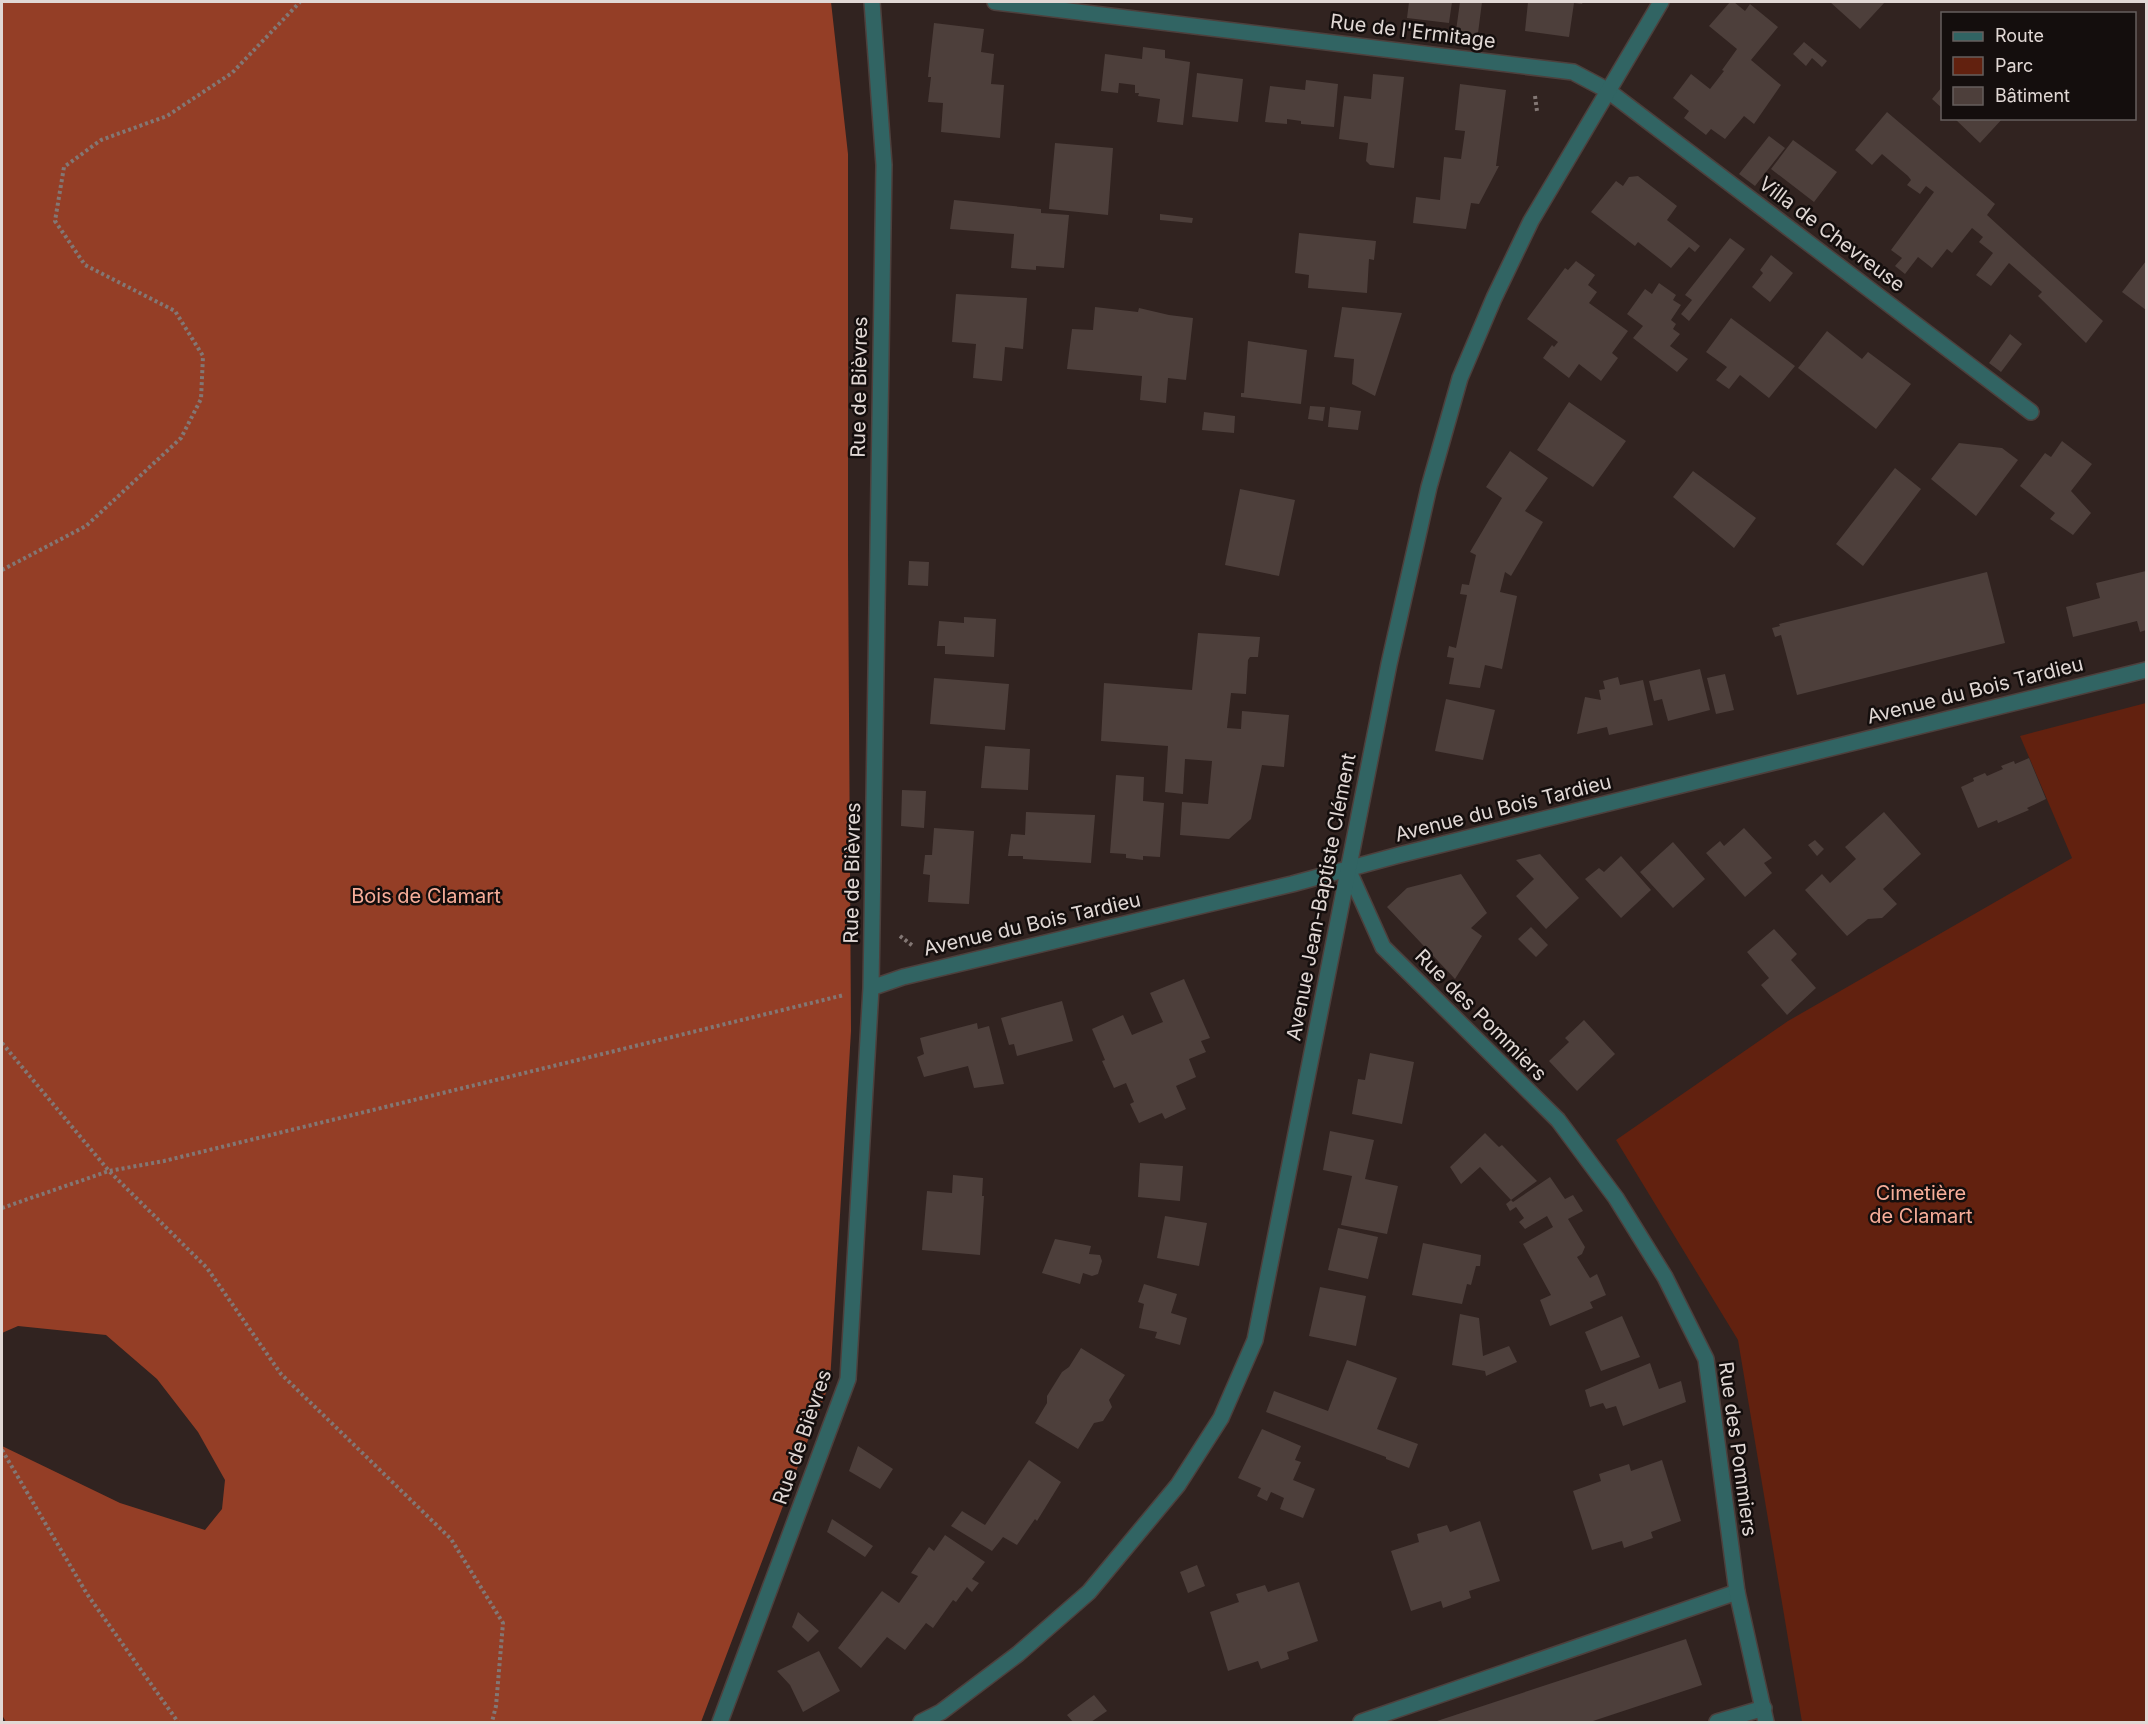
<svg xmlns="http://www.w3.org/2000/svg" width="2148" height="1724" font-family="Inter,sans-serif">
<rect width="100%" height="100%" fill="#312320"/>
<path fill="#62210f" d="M2146 703V1722H1802L1738 1340 1616 1140 1788 1021 2072 858 2020 736Z"/>
<path fill="#943e26" d="M2 2H831L848 154V553L851 1031 830 1382 701 1722H6L2 1715V1446L120 1503 205 1530 222 1509 225 1480 198 1432 157 1379 106 1335 18 1326 2 1333Z"/>
<path fill="#4d3f3b" d="M1409 2H1452L1449 23 1407 18Z
M1460 2H1482L1477 41 1455 38Z
M1528 2H1583L1582 4 1574 3 1569 37 1525 31Z
M1730 2H1734L1745 11 1750 4 1778 27 1751 60 1781 85 1754 124 1744 116 1725 139 1711 129 1706 135 1684 118 1689 111 1673 98 1691 74 1710 89 1724 71 1722 70 1737 49 1709 26Z
M1830 2H1885L1860 29Z
M934 23 984 29 981 52 994 54 991 84 1004 85 1000 138 941 132 943 103 928 102 931 77H928Z
M1804 42 1827 61 1822 67 1812 58 1806 66 1793 54Z
M1143 47 1165 50V58L1190 62 1183 125 1157 122 1160 99 1138 96 1139 93H1135V85L1119 83 1118 93 1101 91 1105 54 1142 59Z
M1197 73 1243 79 1238 122 1192 117Z
M1373 74 1404 77 1394 168 1370 165 1366 161 1368 143 1339 139 1344 96 1371 99Z
M1306 80 1338 84 1334 127 1301 124V121L1287 119V124L1265 122 1270 86 1305 90Z
M1460 84 1506 90 1496 166H1499L1479 204 1471 203 1466 229 1413 223 1416 197 1440 200 1444 157 1461 159 1465 131 1455 130Z
M1942 87V108L1932 99Z
M1887 112 1995 204 1987 215 2103 321 2086 343 2038 296 2042 292 2009 263 1991 286 1976 275 1993 253 1979 242 1983 237 1972 228 1952 253 1947 249 1932 268 1918 257 1905 274 1895 266 1902 258 1891 250 1934 192 1926 186 1920 194 1907 185 1911 180 1908 176 1882 154 1872 165 1855 150Z
M1954 118H2003L1980 143Z
M1769 136 1785 148 1755 186 1739 174Z
M1793 140 1837 172 1814 202 1771 169Z
M1055 143 1113 148 1108 215 1049 209Z
M1638 176 1677 206 1667 220 1700 246 1695 252 1689 247 1671 268 1638 242 1635 246 1591 212 1616 181 1623 186 1629 177Z
M954 200 1041 209V213L1069 215 1064 268 1036 266V270L1011 268 1014 234 950 229Z
M1160 214 1193 218 1192 223 1160 220Z
M1299 233 1376 241 1374 260 1369 259 1367 293 1308 288 1309 275 1295 273Z
M1730 238 1745 249 1689 321 1681 314 1692 300 1685 295Z
M1771 255 1793 273 1770 302 1752 287 1763 273 1760 270Z
M1576 261 1595 275 1588 285 1597 292 1589 303 1628 331 1612 353 1618 358 1601 381 1579 364 1569 378 1543 358 1552 345 1554 347 1558 342 1527 319 1565 268 1568 270Z
M2146 261V310L2122 292Z
M1659 283 1676 295 1673 300 1681 305 1671 320 1676 324 1673 329 1680 334 1670 346 1688 359 1677 372 1633 338 1643 326 1627 314 1645 289 1652 294Z
M956 294 1027 298 1023 349 1005 347 1002 381 973 378 976 344 952 342Z
M1095 307 1138 312 1139 308 1169 315 1193 318 1186 380 1168 378 1166 403 1140 400 1142 376 1067 369 1072 329 1093 330Z
M1342 307 1402 313 1375 396 1352 384 1354 359 1334 357Z
M1731 318 1795 366 1769 398 1740 375 1729 389 1716 380 1727 367 1706 352Z
M1827 331 1862 359 1868 352 1911 384 1876 429 1798 368Z
M2010 334 2022 344 2001 372 1989 363Z
M1248 341 1307 350 1301 404 1241 397V393H1244Z
M1569 402 1626 441 1593 487 1537 450Z
M1310 406 1325 407 1323 421 1308 419Z
M1330 407 1361 411 1358 430 1328 427Z
M1204 412 1235 416 1234 433 1202 430Z
M2062 441 2092 464 2071 491 2091 513 2073 535 2050 519 2055 513 2020 486 2045 453 2051 457Z
M1959 443 2002 448 2018 460 1976 516 1931 479Z
M1510 451 1548 478 1525 511 1543 522 1511 576 1505 572 1500 592 1517 596 1502 669 1485 665 1480 688 1449 684 1454 658 1447 657 1449 646 1456 648 1467 595 1460 594 1462 584 1469 585 1476 555 1470 552 1502 498 1486 487Z
M1895 468 1921 489 1863 566 1836 544Z
M1693 471 1756 518 1734 548 1673 497Z
M1240 489 1295 500 1279 576 1225 565Z
M909 561 929 562 928 586 908 585Z
M2146 571V630L2140 632 2137 621 2073 637 2066 607 2100 598 2096 583Z
M1987 572 2005 643 1797 695 1781 635 1775 637 1772 628 1780 626 1779 624Z
M964 617 996 619 994 657 945 654V646H937L939 621 964 623Z
M1198 633 1260 637 1258 657H1250L1248 660 1246 694 1231 693 1227 728 1241 729 1242 711 1289 715 1284 767 1262 765 1251 819 1229 839 1180 835 1182 802 1208 804 1212 761 1185 759 1183 794 1165 792 1168 746 1101 741 1104 683 1192 690Z
M1700 669 1710 710 1668 721 1662 699 1654 701 1649 681Z
M1725 674 1734 710 1716 714 1707 678Z
M1618 677 1620 685 1643 680 1653 725 1609 735 1607 727 1577 734 1585 697 1601 700 1599 690 1605 689 1603 681Z
M934 678 1009 684 1005 730 930 724Z
M1446 699 1495 710 1483 760 1435 751Z
M985 746 1030 749 1028 790 981 788Z
M2029 758 2046 799 2027 808 2029 810 1998 823 1997 820 1978 828 1961 787 1974 781 1973 778 1985 773 1987 776 2003 769 2001 766 2014 761 2015 764Z
M1116 775 1144 777 1143 801 1164 803 1160 857 1143 856V860L1126 858V854L1110 853Z
M902 790 926 791 924 828 901 826Z
M1026 812 1095 815 1091 863 1023 859V856H1008L1011 834 1025 835Z
M1884 812 1921 854 1883 889 1897 904 1882 918 1868 919 1847 936 1805 890 1822 874 1830 883 1856 859 1845 847Z
M934 828 974 831 969 904 928 902 930 875 923 874 925 855H932Z
M1744 828 1772 858 1764 863 1772 873 1745 897 1706 853 1720 841 1724 846Z
M1815 840 1824 849 1817 856 1808 845Z
M1673 842 1705 879 1673 908 1640 872Z
M1540 854 1579 898 1546 929 1516 896 1534 879 1516 860Z
M1621 856 1651 890 1621 918 1585 879 1599 868 1604 872Z
M1461 874 1487 913 1471 928 1482 936 1455 979 1387 907 1407 888Z
M1531 927 1548 945 1536 957 1518 939Z
M1774 929 1797 954 1791 960 1816 988 1787 1015 1761 985 1769 978 1747 952Z
M1184 979 1210 1038 1201 1041 1206 1052 1189 1059 1196 1077 1176 1086 1186 1109 1165 1119 1162 1113 1139 1123 1130 1104 1134 1102 1126 1083 1114 1088 1102 1061 1105 1060 1092 1029 1123 1015 1132 1035 1163 1022 1150 993Z
M1062 1001 1073 1041 1017 1056 1014 1044 1009 1045 1001 1018Z
M1584 1020 1615 1054 1577 1091 1549 1061 1569 1042 1565 1038Z
M977 1023 978 1029 989 1026 1004 1084 974 1088 968 1066 924 1077 917 1057 924 1054 920 1038Z
M1370 1053 1414 1062 1402 1124 1352 1114 1358 1079 1365 1080Z
M1330 1131 1374 1140 1365 1179 1398 1186 1387 1234 1341 1225 1352 1176 1323 1170Z
M1485 1133 1499 1147 1502 1145 1537 1181 1511 1200 1513 1202 1550 1177 1565 1199 1573 1195 1583 1211 1568 1219 1585 1247 1582 1254 1577 1257 1590 1278 1597 1274 1606 1295 1590 1302 1593 1308 1550 1326 1540 1300 1551 1295 1523 1244 1553 1227 1547 1216 1525 1229 1519 1222 1524 1218 1516 1207 1510 1211 1506 1204 1511 1200 1480 1167 1461 1184 1450 1167Z
M1140 1163 1183 1166 1180 1201 1138 1197Z
M953 1175 983 1178 982 1196H984L980 1255 922 1250 927 1191 952 1193Z
M1165 1216 1207 1223 1199 1266 1157 1258Z
M1338 1228 1378 1237 1368 1279 1328 1270Z
M1055 1239 1091 1246 1089 1254 1100 1255 1102 1261 1098 1274 1092 1276 1083 1273 1080 1284 1042 1273Z
M1423 1243 1481 1255 1480 1266H1476L1471 1285 1467 1284 1462 1304 1412 1295Z
M1144 1284 1177 1294 1171 1313 1187 1318 1180 1345 1155 1338 1157 1332 1139 1328 1144 1304 1138 1302Z
M1320 1287 1366 1296 1356 1346 1309 1336Z
M1460 1314 1479 1318 1483 1356 1509 1346 1517 1362 1486 1376 1485 1371 1452 1365Z
M1622 1316 1640 1357 1601 1371 1585 1332Z
M1081 1348 1125 1375 1109 1400 1112 1407 1103 1421 1094 1423 1078 1449 1035 1423 1047 1403V1396L1062 1372 1069 1367Z
M1347 1360 1397 1378 1377 1429 1418 1444 1409 1468 1386 1459V1457L1266 1412 1274 1391 1328 1411Z
M1650 1363 1659 1389 1681 1381 1686 1402 1623 1426 1616 1406 1606 1409 1603 1403 1590 1407 1585 1390Z
M1262 1429 1301 1446 1295 1460 1301 1462 1293 1480 1315 1489 1303 1518 1280 1509 1284 1498 1282 1497 1271 1492 1267 1501 1257 1496 1261 1488 1238 1478Z
M858 1446 893 1469 880 1489 849 1471Z
M1029 1460 1061 1482 1037 1521 1035 1519 1017 1545 1003 1537 992 1551 951 1526 962 1511 985 1525Z
M1662 1460 1681 1521 1651 1532 1653 1538 1624 1548 1622 1541 1592 1550 1573 1491 1601 1481 1599 1474 1629 1464 1631 1471Z
M832 1519 873 1546 865 1557 827 1532Z
M1480 1521 1500 1581 1469 1591 1471 1598 1443 1608 1441 1601 1411 1611 1391 1551 1419 1542 1417 1534 1447 1525 1450 1532Z
M945 1535 985 1562 972 1579 979 1583 972 1592 967 1587 956 1602 953 1600 933 1628 926 1623 905 1650 887 1637 861 1668 838 1648 882 1591 899 1603 918 1576 911 1573 929 1547 934 1551Z
M1197 1565 1205 1586 1188 1593 1180 1572Z
M1299 1582 1318 1641 1287 1652 1289 1659 1261 1669 1258 1661 1228 1671 1210 1612 1239 1602 1236 1594 1265 1585 1268 1592Z
M798 1612 819 1631 808 1642 792 1627Z
M1686 1639 1702 1685 1590 1722H1434Z
M819 1651 840 1691 803 1712 790 1685 777 1671Z
M1094 1695 1107 1711 1091 1722H1073L1067 1715Z"/>
<g fill="none" stroke-linecap="round" stroke-linejoin="round">
<defs>
<path id="service" d="M1361 1722 1737 1592
M1717 1722 1764 1708"/>
<path id="minor" d="M995 2 1573 72 1607 90 2031 412
M1348 869 1383 947 1558 1120 1616 1198 1665 1277 1706 1359 1737 1592 1766 1722
M871 988 903 977 1292 884 1399 855 2146 670
M720 1722 848 1379 871 988 884 165 872 2"/>
<path id="tertiary" d="M921 1722 941 1712 1018 1654 1089 1592 1178 1485 1221 1418 1255 1340 1389 664 1429 487 1460 378 1494 298 1531 221 1661 2"/>
</defs>
<use href="#service" stroke="#4d403d" stroke-width="18"/>
<use href="#minor" stroke="#4d403d" stroke-width="18"/>
<use href="#tertiary" stroke="#4d403d" stroke-width="18"/>
<path stroke="#837774" stroke-width="4" stroke-dasharray="3 3" stroke-linecap="butt" d="M1535 96 1537 111
M2 570 86 526 181 438 201 399 203 356 175 311 85 265 55 221 64 167 101 140 167 116 232 73 300 2
M900 936 913 946
M2 1043 109 1171 207 1268 281 1374 451 1539 503 1623 496 1706 492 1722
M2 1208 109 1171 164 1161 844 995
M2 1450 87 1594 178 1722"/>
<use href="#service" stroke="#316463" stroke-width="15"/>
<use href="#minor" stroke="#316463" stroke-width="15"/>
<use href="#tertiary" stroke="#316463" stroke-width="15"/>
</g>
<g text-anchor="middle" stroke-width="5" stroke-linejoin="round" paint-order="stroke">
<g font-size="20" fill="#e1d8d5" stroke="#140e0d">
<text transform="translate(1413 31) rotate(7)" y="7">Rue de l'Ermitage</text>
<text transform="translate(1832 234) rotate(37)" y="7">Villa de Chevreuse</text>
<text transform="translate(859 387) rotate(-89)" y="7">Rue de Bièvres</text>
<text transform="translate(1975 690) rotate(-14)" y="7">Avenue du Bois Tardieu</text>
<text transform="translate(1503 808) rotate(-14)" y="7">Avenue du Bois Tardieu</text>
<text transform="translate(852 873) rotate(-89)" y="7">Rue de Bièvres</text>
<text transform="translate(1321 897) rotate(-79)" y="7">Avenue Jean-Baptiste Clément</text>
<text transform="translate(1032 924) rotate(-13)" y="7">Avenue du Bois Tardieu</text>
<text transform="translate(1481 1015) rotate(45)" y="7">Rue des Pommiers</text>
<text transform="translate(802 1437) rotate(-71)" y="7">Rue de Bièvres</text>
<text transform="translate(1738 1449) rotate(82)" y="7">Rue des Pommiers</text>
</g>
<g font-size="20" fill="#f8ae9a" stroke="#140e0d">
<text x="426" y="903">Bois de Clamart</text>
<text x="1921" y="1200">Cimetière<tspan x="1921" dy="23">de Clamart</tspan></text>
</g>
</g>
<rect width="2148" height="1724" fill="none" stroke="#e1d8d5" stroke-width="6"/>
<rect x="1941" y="12" width="195" height="108" fill="#140e0d" stroke="#665f5d" stroke-width="1.5"/>
<rect x="1953" y="32" width="30" height="9" fill="#316463" stroke="#665f5d" stroke-width="1.5"/>
<text x="1995" y="42" font-size="18" fill="#e1d8d5">Route</text>
<rect x="1953" y="57" width="30" height="18" fill="#62210f" stroke="#665f5d" stroke-width="1.5"/>
<text x="1995" y="72" font-size="18" fill="#e1d8d5">Parc</text>
<rect x="1953" y="87" width="30" height="18" fill="#4d3f3b" stroke="#665f5d" stroke-width="1.5"/>
<text x="1995" y="102" font-size="18" fill="#e1d8d5">Bâtiment</text>
</svg>
